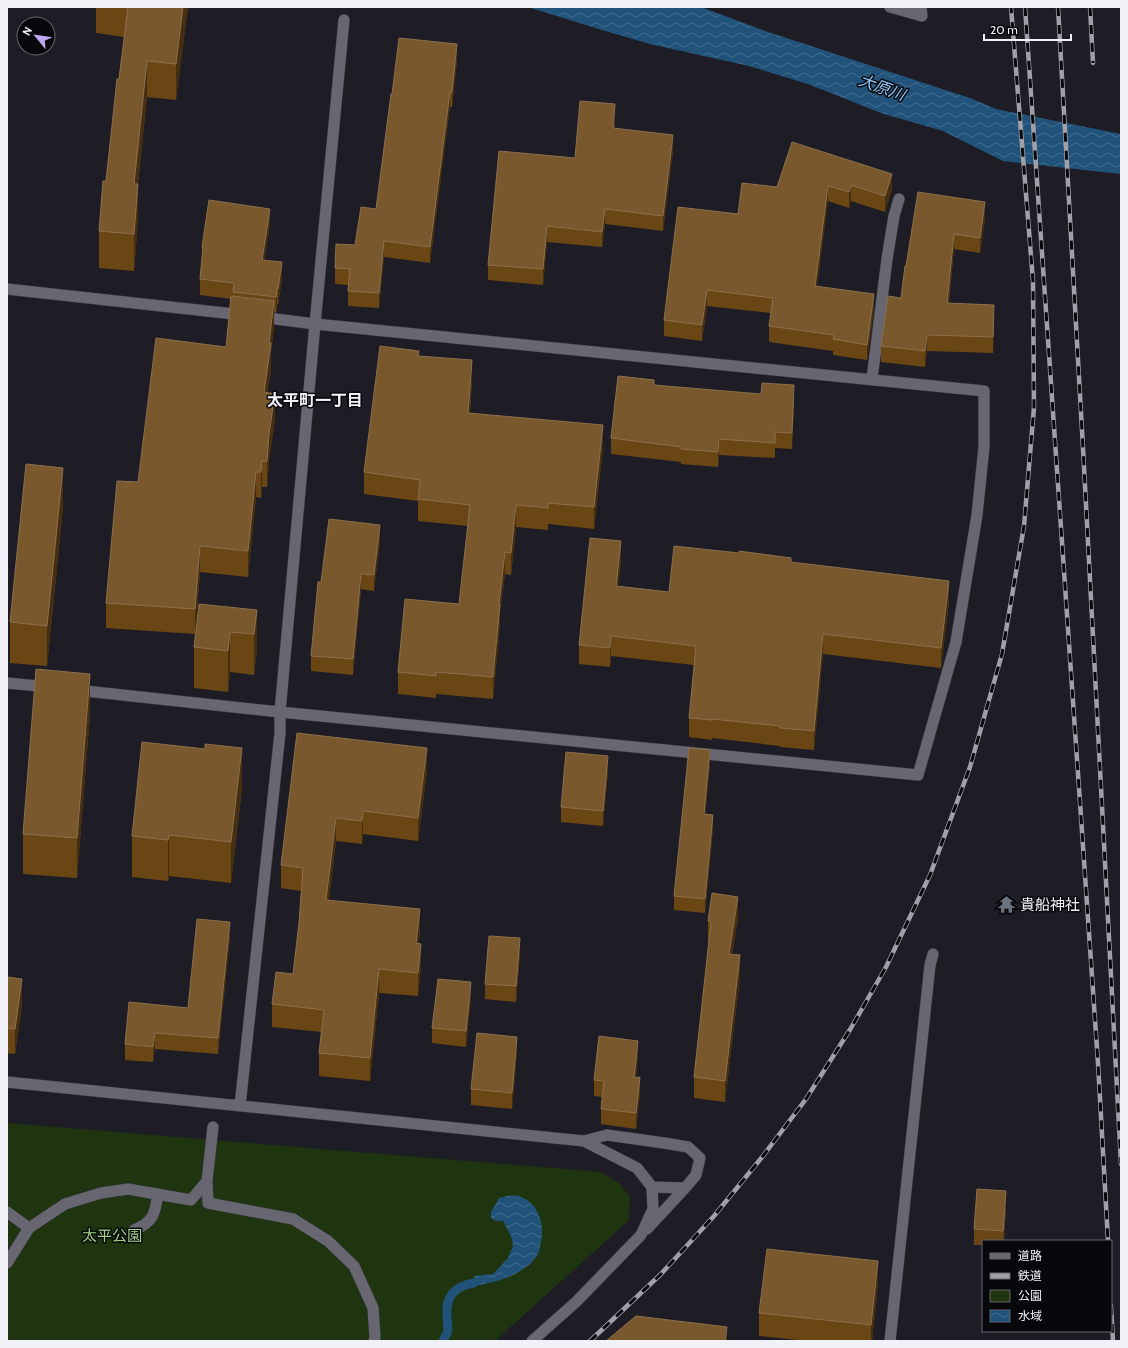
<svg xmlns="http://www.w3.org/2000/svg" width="1128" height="1348" font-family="Cabin,'Noto Sans JP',sans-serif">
<defs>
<pattern id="water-waves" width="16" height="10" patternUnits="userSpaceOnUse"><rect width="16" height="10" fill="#21537a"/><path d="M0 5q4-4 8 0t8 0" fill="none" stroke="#426c8e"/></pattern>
</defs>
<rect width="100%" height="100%" fill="#1e1d26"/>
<path fill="#1f350f" d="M7 1123 601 1172 620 1184 630 1197 628 1221 495 1341H7Z"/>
<path fill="url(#water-waves)" d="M528 7H701L768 32 970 98 996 109 1121 134V174L1003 161 943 131 881 113 808 84 749 66 650 44 602 30Z
M507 1196C510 1196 515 1195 519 1196 538 1203 545 1223 541 1241 540 1249 539 1255 533 1261 517 1277 496 1282 475 1286L474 1276 493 1274 508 1258 513 1246 511 1236 503 1221H496L491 1218V1212L499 1198Z"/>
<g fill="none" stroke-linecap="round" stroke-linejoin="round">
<path stroke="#21537a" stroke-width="9" d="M443 1341C445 1337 447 1334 448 1330 448 1322 446 1315 447 1308 448 1292 461 1285 474 1283"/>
<defs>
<path id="service" d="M872 379 887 259 894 216 899 199"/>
<path id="pedestrian" d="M207 1181 208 1203 293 1219 328 1241 354 1266 373 1308 375 1337 374 1341
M7 1212 29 1228
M134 1230C154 1222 155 1213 158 1194
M7 1263 29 1228 65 1204 101 1193 128 1189 191 1200 207 1181 213 1127"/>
<path id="minor" d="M890 7 922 16 921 7
M7 289 243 315
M7 683 49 687
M76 690 280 712 918 775 956 642 977 515 984 447V391L315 324 260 317
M7 1082 584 1141 607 1135 664 1143 688 1147 700 1158 696 1175 685 1188 652 1187 637 1168 584 1141
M240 1106 280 733V712L315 324 344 20
M647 1229 685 1188
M532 1341 576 1302 641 1235 653 1209 652 1187
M890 1341 930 965 933 954"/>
</defs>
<use href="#service" stroke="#3b3a42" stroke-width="12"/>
<use href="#pedestrian" stroke="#3b3a42" stroke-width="12"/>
<use href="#minor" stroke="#3b3a42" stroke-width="12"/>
<use href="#service" stroke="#676671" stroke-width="11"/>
<use href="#pedestrian" stroke="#676671" stroke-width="11"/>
<use href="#minor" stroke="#676671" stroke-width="11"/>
<defs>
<path id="rail" d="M1025 7 1098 1063 1108 1241
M1058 7 1083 448 1121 1164
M1090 7 1093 63
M1111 1306 1113 1341
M590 1341 661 1274 714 1216 763 1156 806 1099 851 1028 886 967 930 875 970 767 1002 654 1024 526 1034 407 1033 281 1011 7"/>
</defs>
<use href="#rail" stroke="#a1a0a8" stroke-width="4.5"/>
<use href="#rail" stroke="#08080c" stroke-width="3" stroke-dasharray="9" stroke-linecap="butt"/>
</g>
<path fill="#6a4614" d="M96 7H188L176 100 147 97 138 184V220L134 271 99 268V231L124 37 96 33Z
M457 60 452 107H450L430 263 384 257 379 308 348 306V285L335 284V268L355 245 376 209 392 94Z
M615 120V128L673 151 663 231 605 224 602 247 547 242 543 285 488 280V265L575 158Z
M792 142 892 189 885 212 851 201 849 208 828 201 817 286 874 309 867 360 833 355V351L769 342V326L771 313 707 306 702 341 664 336V320L738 214 777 187Z
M918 192 985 218 980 253 954 249 949 303 994 320 993 353 927 351 925 367 881 362V346L901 298Z
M270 224 264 260 282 278 278 305 277 304 276 313 274 312V326L271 353V369L267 393 275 419 269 460 267 487H262L261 498 256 497 248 577 200 572 195 634 106 628V603L138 482 226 347 231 299 200 295V279L202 258V247Z
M419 356 472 382 470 413 603 447 594 529 548 524V530L516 527 511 575 505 574 500 611V626L493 699 436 694V698L398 694V672L459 604 468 526 418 521V501L364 494V472Z
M794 400 792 449 775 448V458L719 455 718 467 681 464V462L611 454V438Z
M63 508 47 666 10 663V622Z
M380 541 374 591 361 589 353 675 311 671V656Z
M621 560 618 586 669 592 791 562 949 601 941 668 823 654 814 750 780 747V746L712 738V740L689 737V718L694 665 611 656 610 667 579 664V645Z
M257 610V650L254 675 230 672 228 692 194 688V647Z
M90 714 77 878 23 874V834Z
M297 733 427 772 418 841 363 834 362 844 336 841 329 900 420 932 418 943 421 967 418 996 379 993 370 1081 319 1076V1053L321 1032 272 1027V1004L293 974 299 923 301 891 281 888V865Z
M710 764 705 815 713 829 705 913 674 910V896Z
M608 772 603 826 561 822V807Z
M242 788 231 883 169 876 168 881 132 877V836Z
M738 918 732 954 740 976 725 1102 694 1098V1077L709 942H708V921Z
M230 938 218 1054 155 1049 153 1062 125 1060V1044L188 1008Z
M520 954 516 1002 485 999V984Z
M7 977 22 1004 15 1054 7 1053Z
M471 998 466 1047 432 1043V1028Z
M517 1052 512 1109 471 1105V1089Z
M638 1056 636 1078 640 1093 636 1129 601 1124V1109L602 1097 594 1096V1080Z
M1006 1207 1004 1241H983V1245H974V1229Z
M878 1284 872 1341H807L759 1336V1313Z"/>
<path fill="#462e11" d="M183 7H188L176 100V64Z
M457 44V60L452 107V92Z
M147 61V97L134 220V184Z
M450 92V107L430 263V247Z
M615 104V120L613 143V128Z
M673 135V151L663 231V216Z
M892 174V189L885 212V196Z
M138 184V220L134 271V234Z
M851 185V201L849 208V192Z
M828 186V201L815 301V286Z
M985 202V218L980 253V238Z
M270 209V224L262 276V260Z
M605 209V224L602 247V232Z
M547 226V242L543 285V269Z
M954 234V249L947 318V303Z
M384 241V257L379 308V293Z
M282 262V278L278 305V289Z
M277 289V304L276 313V297Z
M707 290V306L702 341V325Z
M874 294V309L867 360V345Z
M274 301V326L271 353V369L264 418V392L269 343Z
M994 305V320L993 353V337Z
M927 335V351L925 367V351Z
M472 360V382L468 434V413Z
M794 385V400L792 449V433Z
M275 394V419L269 460 267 487V461L269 434Z
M603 425V447L594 529V507Z
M719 439V455L718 467V452Z
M262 461V487L261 498V472Z
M63 468V508L47 666V626Z
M256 472V497L248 577V551Z
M516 505V527L511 575V553Z
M380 525V541L374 591V575Z
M621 541V560L616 606V586Z
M200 546V572L195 634V609Z
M505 552V574L500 611V626L493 699V677L499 604Z
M361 574V589L353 675V659Z
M949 581V601L941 668V648Z
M257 610V650L254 675V634Z
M230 632V672L228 692V651Z
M823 634V654L814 750V731Z
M611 636V656L610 667V648Z
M90 674V714L77 878V838Z
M242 748V788L231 883V842Z
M427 748V772L418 841V818Z
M710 750V764L704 828V814Z
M608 756V772L603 826V811Z
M363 811V834L362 844V821Z
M713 815V829L705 913V899Z
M336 818V841L326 923V900Z
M169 835V876L168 881V840Z
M738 897V918L729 975V954Z
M420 909V932L416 966V943Z
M230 922V938L218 1054V1038Z
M520 938V954L516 1002V986Z
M421 944V967L418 996V973Z
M740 955V976L725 1102V1081Z
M379 969V993L370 1081V1058Z
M22 979V1004L15 1054V1029Z
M471 982V998L466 1047V1031Z
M155 1033V1049L153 1062V1047Z
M517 1037V1052L512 1109V1093Z
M638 1041V1056L634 1094V1078Z
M640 1077V1093L636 1129V1113Z
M1006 1191V1207L1003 1241V1231Z
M878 1261V1284L872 1341H871V1325Z
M727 1327V1341H725Z"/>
<path fill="#79582d" stroke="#8c704c" d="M128 7H183L176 64 147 61 134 184H138L134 234 99 231 103 181H106L117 79H119Z
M399 38 457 44 452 92H450L430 247 384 241 379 293 348 291 350 269 335 268 336 244 355 245 361 207 376 209 391 94H392Z
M580 101 615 104 613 128 673 135 663 216 605 209 602 232 547 226 543 269 488 265 499 151 575 158Z
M792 142 892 174 885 196 851 185 849 192 828 186 815 286 874 294 867 345 833 339 834 335 769 326 773 298 707 290 702 325 664 320 678 207 738 214 742 183 777 187Z
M918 192 985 202 980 238 954 234 947 303 994 305 993 337 927 335 925 351 881 346 888 296 901 298 905 266H906Z
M209 200 270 209 262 260 282 262 278 289H277L276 297 233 292 234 283 200 279 203 247H202Z
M231 296 274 301 269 343H271L264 392 275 394 269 434 267 461H262L261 472H256L248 551 200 546 195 609 106 603 117 481 138 482 156 338 226 347Z
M380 346 419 351 418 356 472 360 468 413 603 425 594 507 548 503V508L516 505 511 553 505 552 499 604H500L493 677 436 672V676L398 672 405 599 459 604 470 505 418 499 420 480 364 472Z
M618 376 654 380V385L761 394 762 383 794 385 792 433 775 432V443L719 439 718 452 681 449V447L611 438Z
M26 464 63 468 47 626 10 622Z
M329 519 380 525 374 575 361 574 353 659 311 656 318 582H321Z
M590 538 621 541 616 586 669 592 674 546 739 553V551L791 558V562L949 581 941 648 823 634 814 731 780 728V726L712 719V720L689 718 696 646 611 636 610 648 579 645Z
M199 604 257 610 254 634 230 632 228 651 194 647Z
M36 669 90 674 77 838 23 834Z
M297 733 427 748 418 818 363 811 362 821 336 818 326 900 420 909 416 943 421 944 418 973 379 969 370 1058 319 1053 324 1010 272 1004 276 972 293 974 299 923 303 868 281 865Z
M142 742 205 749V744L242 748 231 842 169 835 168 840 132 836Z
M689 748 710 750 704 814 713 815 705 899 674 896Z
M566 752 608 756 603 811 561 807Z
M712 893 738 897 729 954 740 955 725 1081 694 1077 711 922 708 921Z
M197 919 230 922 218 1038 155 1033 153 1047 125 1044 129 1002 188 1008Z
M489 936 520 938 516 986 485 984Z
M7 977 22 979 15 1029 7 1028Z
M438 979 471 982 466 1031 432 1028Z
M477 1033 517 1037 512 1093 471 1089Z
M599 1036 638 1041 634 1078 640 1077 636 1113 601 1109 604 1081 594 1080Z
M977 1189 1006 1191 1003 1231 974 1229Z
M767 1249 878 1261 871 1325 759 1313Z
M636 1316 727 1327 725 1341H606Z"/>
<defs>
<symbol id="temple-bare" viewBox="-9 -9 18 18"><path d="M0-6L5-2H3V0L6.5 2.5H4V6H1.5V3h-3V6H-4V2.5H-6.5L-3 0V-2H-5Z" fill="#6b7280" stroke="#08080c" stroke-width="2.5" paint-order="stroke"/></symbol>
</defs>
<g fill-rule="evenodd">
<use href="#temple-bare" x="994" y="892" width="25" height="25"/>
</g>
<g text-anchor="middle" stroke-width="3" stroke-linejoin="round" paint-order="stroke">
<g font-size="15" fill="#f2f1f8" stroke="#08080c" text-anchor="start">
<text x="1020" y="910">貴船神社</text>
</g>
<g font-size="15" fill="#a2d185" stroke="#08080c">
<text x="112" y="1241">太平公園</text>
</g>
<g font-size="16" font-style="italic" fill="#8ec6f7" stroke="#08080c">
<text transform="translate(882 87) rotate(20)" y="6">大原川</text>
</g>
<g font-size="16" font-weight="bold" fill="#f2f1f8" stroke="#08080c">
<text x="315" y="406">太平町一丁目</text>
</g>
</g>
<rect width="1128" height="1348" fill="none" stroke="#f2f1f8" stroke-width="16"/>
<rect x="982" y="1240" width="130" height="92" fill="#08080c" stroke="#66656a"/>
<rect x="990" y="1253" width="20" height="6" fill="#676671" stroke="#66656a"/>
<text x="1018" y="1260" font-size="12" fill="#f2f1f8">道路</text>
<rect x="990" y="1273" width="20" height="6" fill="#a1a0a8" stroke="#66656a"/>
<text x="1018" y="1280" font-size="12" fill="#f2f1f8">鉄道</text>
<rect x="990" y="1290" width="20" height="12" fill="#1f350f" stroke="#66656a"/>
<text x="1018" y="1300" font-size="12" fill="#f2f1f8">公園</text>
<rect x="990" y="1310" width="20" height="12" fill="url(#water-waves)" stroke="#66656a"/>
<text x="1018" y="1320" font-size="12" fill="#f2f1f8">水域</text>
<g transform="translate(36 36) rotate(299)"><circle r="19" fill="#08080c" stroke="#66656a"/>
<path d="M0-3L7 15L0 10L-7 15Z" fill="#c0a8f3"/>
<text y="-6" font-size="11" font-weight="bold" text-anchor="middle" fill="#f2f1f8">N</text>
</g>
<path d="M984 34v6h87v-6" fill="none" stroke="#f2f1f8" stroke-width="2"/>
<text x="990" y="34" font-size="12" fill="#f2f1f8" stroke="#08080c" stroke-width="3" paint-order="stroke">20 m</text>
</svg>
